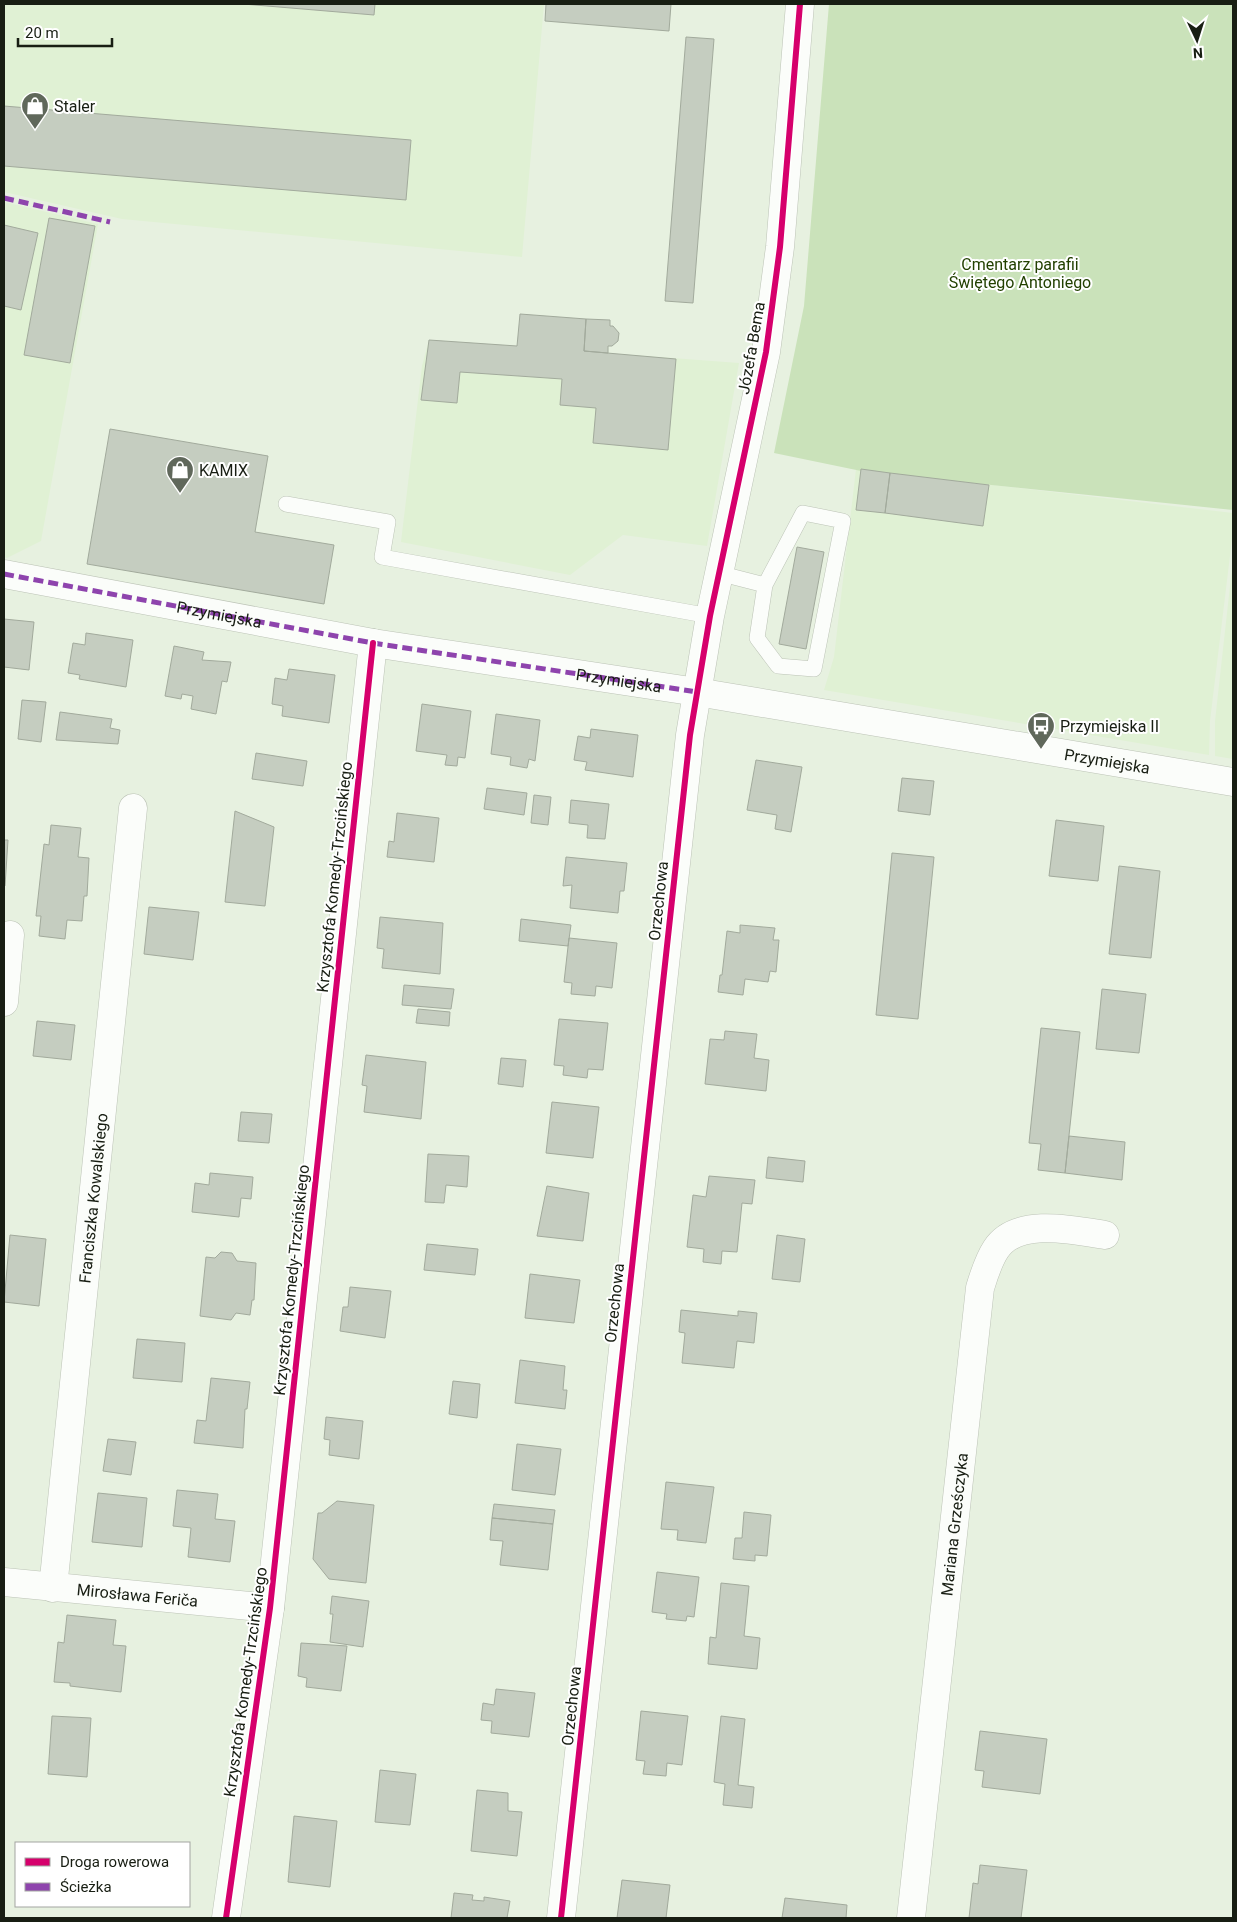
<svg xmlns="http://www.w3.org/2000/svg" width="1237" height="1922" font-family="Roboto,sans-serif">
<rect width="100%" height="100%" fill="#e7f1e0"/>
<path fill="#e0f1d4" d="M4 4H544L522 257 122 219 4 192Z
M4 202 98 224 41 541 7 558 4 557Z
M429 340 739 363 707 546 623 535 570 575 401 542 422 366Z
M856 469 1233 513V531L1210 721 1209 755 824 690 834 657Z
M1233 559V759L1215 756V721Z"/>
<path fill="#cae2ba" d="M829 4H1233V510L866 472 774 453 804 306Z"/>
<path fill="#c5cdc0" stroke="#a2aa9c" d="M243 4H375L374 15Z
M546 4H671L669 31 545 21Z
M686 37 714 39 693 303 665 301Z
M4 106 411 140 406 200 4 166Z
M49 218 95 226 70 363 24 355Z
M4 225 38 233 21 310 4 306Z
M520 314 586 319 584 351 676 359 668 450 593 443 596 408 560 405 562 379 460 372 457 403 421 400 429 340 517 346Z
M586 319 610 320V326H613L619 333 618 341 612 346H608V353L584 351Z
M110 429 268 456 255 532 334 545 324 604 87 564Z
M861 469 890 473 885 513 856 510Z
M890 473 989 485 983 526 885 513Z
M797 547 824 552 806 649 779 644Z
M4 619 34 622 29 670 4 667Z
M86 633 133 640 126 687 79 679 80 675 68 673 73 643 85 645Z
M174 646 204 652 202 660 231 662 227 682 222 681 216 714 191 709 193 696 182 694 181 699 165 696Z
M289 669 335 675 329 723 282 716 283 706 272 704 275 678 287 680Z
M22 700 46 702 41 742 18 739Z
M422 704 471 711 465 758 458 757 457 766 445 765 447 755 416 751Z
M60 712 112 719 110 728 120 730 118 744 56 740Z
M496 714 540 720 535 761 529 759 527 768 510 765 511 757 491 754Z
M591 729 638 735 633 777 585 770 587 762 574 760 578 736 590 738Z
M256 753 307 761 303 786 252 779Z
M756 760 802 767 791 832 775 829 777 815 747 810Z
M902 778 934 781 930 815 898 811Z
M487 788 527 793 524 815 484 809Z
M534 795 551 797 548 825 531 823Z
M571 800 609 804 605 839 587 838 588 825 569 823Z
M235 811 274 827 265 906 225 902Z
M397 813 439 818 434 862 387 857 389 841 394 842Z
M1056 820 1104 826 1098 881 1049 876Z
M51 825 81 828 78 857 89 858 87 896H84L82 921 67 920 65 939 39 936 41 916H36L44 844 49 845Z
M4 840H8L5 886 4 885Z
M892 853 934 857 918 1019 876 1015Z
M566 857 627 863 624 891H620L618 913 570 908 572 885 563 886Z
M1119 866 1160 871 1151 958 1109 954Z
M149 907 199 912 193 960 144 954Z
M380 917 443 923 440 974 382 968 384 949 377 948Z
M521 919 571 925 568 946 519 941Z
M740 925 775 928 773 940H779L776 972 770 971 768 982 745 979 743 995 718 992 720 975H722L727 931 740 933Z
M569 938 617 943 612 988 596 986 595 996 571 994 572 983 564 982Z
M404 985 454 989 451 1009 402 1005Z
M1102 989 1146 994 1139 1053 1096 1049Z
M418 1009 450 1012 449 1026 416 1023Z
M559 1019 608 1023 603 1070 588 1069 587 1078 563 1075 564 1066 554 1065Z
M37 1021 75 1025 71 1060 33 1056Z
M1041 1028 1080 1032 1065 1173 1038 1170 1041 1144 1029 1143Z
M725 1031 757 1034 754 1058 769 1060 766 1091 705 1084 710 1039 724 1040Z
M366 1055 426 1062 421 1119 364 1112 367 1086 362 1085Z
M501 1058 526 1060 523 1087 498 1084Z
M552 1102 599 1107 593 1158 546 1153Z
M241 1112 272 1114 269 1143 238 1141Z
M1069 1136 1125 1142 1122 1180 1065 1173Z
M428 1154 469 1156 467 1187 446 1185 444 1203 425 1202Z
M768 1157 805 1161 803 1182 766 1178Z
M210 1173 253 1177 251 1199 241 1198 239 1217 192 1212 195 1183 209 1185Z
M709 1176 755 1180 752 1204 742 1203 737 1252 722 1251 721 1264 703 1262 704 1249 687 1247 693 1195 706 1197Z
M547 1186 589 1193 583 1241 537 1236Z
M10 1235 46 1239 39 1306 4 1302Z
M777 1235 805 1239 800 1282 772 1279Z
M427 1244 478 1249 475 1275 424 1270Z
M221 1252 232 1253 237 1261 256 1263 254 1300H252L250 1315 236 1313 231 1320 200 1316 206 1257 215 1258Z
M530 1274 580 1280 574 1323 525 1318Z
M350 1287 391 1291 385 1338 340 1331 343 1307H348Z
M681 1310 738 1316V1311L757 1313 754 1343 737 1341 734 1368 682 1363 685 1333 679 1332Z
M137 1339 185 1343 182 1382 133 1378Z
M520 1360 565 1366 563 1390H567L565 1409 515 1403Z
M211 1378 250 1382 247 1409H245L243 1448 194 1443 197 1420 206 1421Z
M453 1381 480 1384 477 1418 449 1414Z
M326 1417 363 1421 359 1459 329 1455 330 1440 324 1439Z
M108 1439 136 1442 131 1475 103 1471Z
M517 1444 561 1449 555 1495 512 1490Z
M666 1482 714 1487 706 1543 677 1540 678 1530 661 1529Z
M177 1490 218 1494 215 1519 235 1521 230 1562 188 1557 191 1528 173 1526Z
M98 1493 147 1498 142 1547 92 1542Z
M337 1501 374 1505 366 1583 329 1579 313 1559 318 1513H322Z
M494 1504 555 1510 553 1524 492 1518Z
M744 1512 771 1515 767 1556 755 1555V1561L733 1559 735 1538H742Z
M492 1518 553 1524 548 1570 500 1565 503 1541 490 1540Z
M657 1572 699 1577 694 1617 687 1616 686 1621 666 1619 667 1614 652 1612Z
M721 1583 749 1586 744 1636 760 1638 757 1669 708 1664 710 1637 716 1638Z
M332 1596 369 1601 363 1647 330 1642 333 1614H330Z
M67 1615 116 1620 113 1645 126 1646 121 1692 70 1686V1683L54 1682 58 1642 64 1643Z
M301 1643 347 1646 341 1691 306 1687 307 1678 298 1676Z
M496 1689 535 1693 529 1737 491 1733 492 1721 481 1720 483 1703 494 1705Z
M641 1711 688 1716 682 1765 667 1763 666 1776 643 1774 645 1761 636 1760Z
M52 1716 91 1718 87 1777 48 1774Z
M721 1716 745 1719 738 1785 754 1787 752 1808 723 1805 725 1784 714 1782Z
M980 1731 1047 1739 1040 1794 982 1787 984 1771 975 1770Z
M380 1770 416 1774 410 1825 375 1822Z
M477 1790 508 1793V1811L522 1812 517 1856 471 1851Z
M294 1816 337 1821 330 1887 288 1882Z
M980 1865 1027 1870 1021 1918H969L973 1883 978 1884Z
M622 1880 670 1885 666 1918H617Z
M454 1893 473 1895 472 1900 484 1901V1897L510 1901 507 1918H451Z
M785 1898 847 1905 846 1918H782Z"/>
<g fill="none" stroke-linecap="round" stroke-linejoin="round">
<defs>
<path id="lane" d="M286 504 388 522 382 557 710 616
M718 573 765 585 757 638 778 666 814 669 843 521 803 513 765 585"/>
<g id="street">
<path id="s1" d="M4 574 373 643 697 692 1233 782"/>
<path d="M4 1002 10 935"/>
<path id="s2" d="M4 1582 270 1608"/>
<path id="s3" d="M53 1588 133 808"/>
<path d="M226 1918 270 1608 373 643"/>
<path d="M561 1918 690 735 710 616 766 352 780 247 800 4"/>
<path id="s4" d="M911 1918 980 1288C984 1275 988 1261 996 1249 1017 1217 1074 1230 1105 1235"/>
</g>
</defs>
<use href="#lane" stroke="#bcc3b6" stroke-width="16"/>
<use href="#street" stroke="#bcc3b6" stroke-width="29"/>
<use href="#lane" stroke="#fbfdfa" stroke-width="15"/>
<use href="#street" stroke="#fbfdfa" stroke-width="28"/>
<path stroke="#8e44ad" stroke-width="5" stroke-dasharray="10 5" stroke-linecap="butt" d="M4 198 110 222
M4 574 373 643 697 692"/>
<defs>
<path id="cycleway" d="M226 1918 270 1608 373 643
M561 1918 690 735 710 616 766 352 780 247 800 4"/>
</defs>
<use href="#cycleway" stroke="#fff" stroke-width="9"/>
<use href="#cycleway" stroke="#d6006c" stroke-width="6"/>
</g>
<defs>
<symbol id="shop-pin" viewBox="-11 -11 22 30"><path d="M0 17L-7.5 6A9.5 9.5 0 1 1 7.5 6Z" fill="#60685b" stroke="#fff"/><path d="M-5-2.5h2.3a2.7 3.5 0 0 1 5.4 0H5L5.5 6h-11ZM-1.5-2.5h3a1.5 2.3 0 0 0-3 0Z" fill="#fff"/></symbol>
<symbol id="bus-pin" viewBox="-11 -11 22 30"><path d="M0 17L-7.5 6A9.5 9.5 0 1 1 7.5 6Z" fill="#60685b" stroke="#fff"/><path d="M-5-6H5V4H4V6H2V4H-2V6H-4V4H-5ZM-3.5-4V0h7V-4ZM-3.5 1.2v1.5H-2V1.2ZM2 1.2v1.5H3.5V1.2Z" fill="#fff"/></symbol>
</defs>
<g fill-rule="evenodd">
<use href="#shop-pin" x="19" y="90" width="32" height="43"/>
<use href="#shop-pin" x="164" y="454" width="32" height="43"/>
<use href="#bus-pin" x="1025" y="710" width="32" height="43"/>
</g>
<g text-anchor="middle" stroke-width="4" stroke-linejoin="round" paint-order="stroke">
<g font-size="16" fill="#181e13" stroke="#fff" text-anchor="start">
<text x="54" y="112">Staler</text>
<text x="199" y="476">KAMIX</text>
<text x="1060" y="732">Przymiejska II</text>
</g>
<g font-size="16" fill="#224000" stroke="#fff">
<text x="1020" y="270">Cmentarz parafii<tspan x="1020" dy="18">Świętego Antoniego</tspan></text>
</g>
<g font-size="16" fill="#181e13" stroke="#fff">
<text transform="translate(751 348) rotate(-80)" y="6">Józefa Bema</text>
<text dy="6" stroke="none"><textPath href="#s1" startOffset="219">Przymiejska</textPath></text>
<text dy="6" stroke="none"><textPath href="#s1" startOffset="624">Przymiejska</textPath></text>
<text dy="6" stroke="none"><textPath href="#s1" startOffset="1119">Przymiejska</textPath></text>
<text transform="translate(334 877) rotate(-84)" y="6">Krzysztofa Komedy-Trzcińskiego</text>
<text transform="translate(658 901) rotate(-84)" y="6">Orzechowa</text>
<text dy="6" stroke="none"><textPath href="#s3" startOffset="392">Franciszka Kowalskiego</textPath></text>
<text transform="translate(291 1280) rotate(-84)" y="6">Krzysztofa Komedy-Trzcińskiego</text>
<text transform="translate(614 1303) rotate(-84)" y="6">Orzechowa</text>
<text dy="6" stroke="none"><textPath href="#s4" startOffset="396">Mariana Grześczyka</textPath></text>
<text dy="6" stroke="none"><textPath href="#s2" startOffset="134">Mirosława Feriča</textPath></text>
<text transform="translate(245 1682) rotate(-82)" y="6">Krzysztofa Komedy-Trzcińskiego</text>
<text transform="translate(571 1706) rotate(-84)" y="6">Orzechowa</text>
</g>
</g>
<rect width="1237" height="1922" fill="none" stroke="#181e13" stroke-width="10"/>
<rect x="15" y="1842" width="175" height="65" fill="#ffffff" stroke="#a3a5a1"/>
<rect x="25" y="1858" width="25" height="8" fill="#d6006c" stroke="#a3a5a1"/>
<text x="60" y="1867" font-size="15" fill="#181e13">Droga rowerowa</text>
<rect x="25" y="1883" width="25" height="8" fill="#8e44ad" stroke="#a3a5a1"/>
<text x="60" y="1892" font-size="15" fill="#181e13">Ścieżka</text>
<g transform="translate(1197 40) rotate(176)" stroke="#ffffff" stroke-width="4" paint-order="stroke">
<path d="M0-4L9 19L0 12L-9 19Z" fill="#181e13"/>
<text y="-8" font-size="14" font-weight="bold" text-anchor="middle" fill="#181e13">N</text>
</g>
<path d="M18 38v8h94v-8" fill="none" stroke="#181e13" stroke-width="2.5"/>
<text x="25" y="38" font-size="15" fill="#181e13" stroke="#ffffff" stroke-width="4" paint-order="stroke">20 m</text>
</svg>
